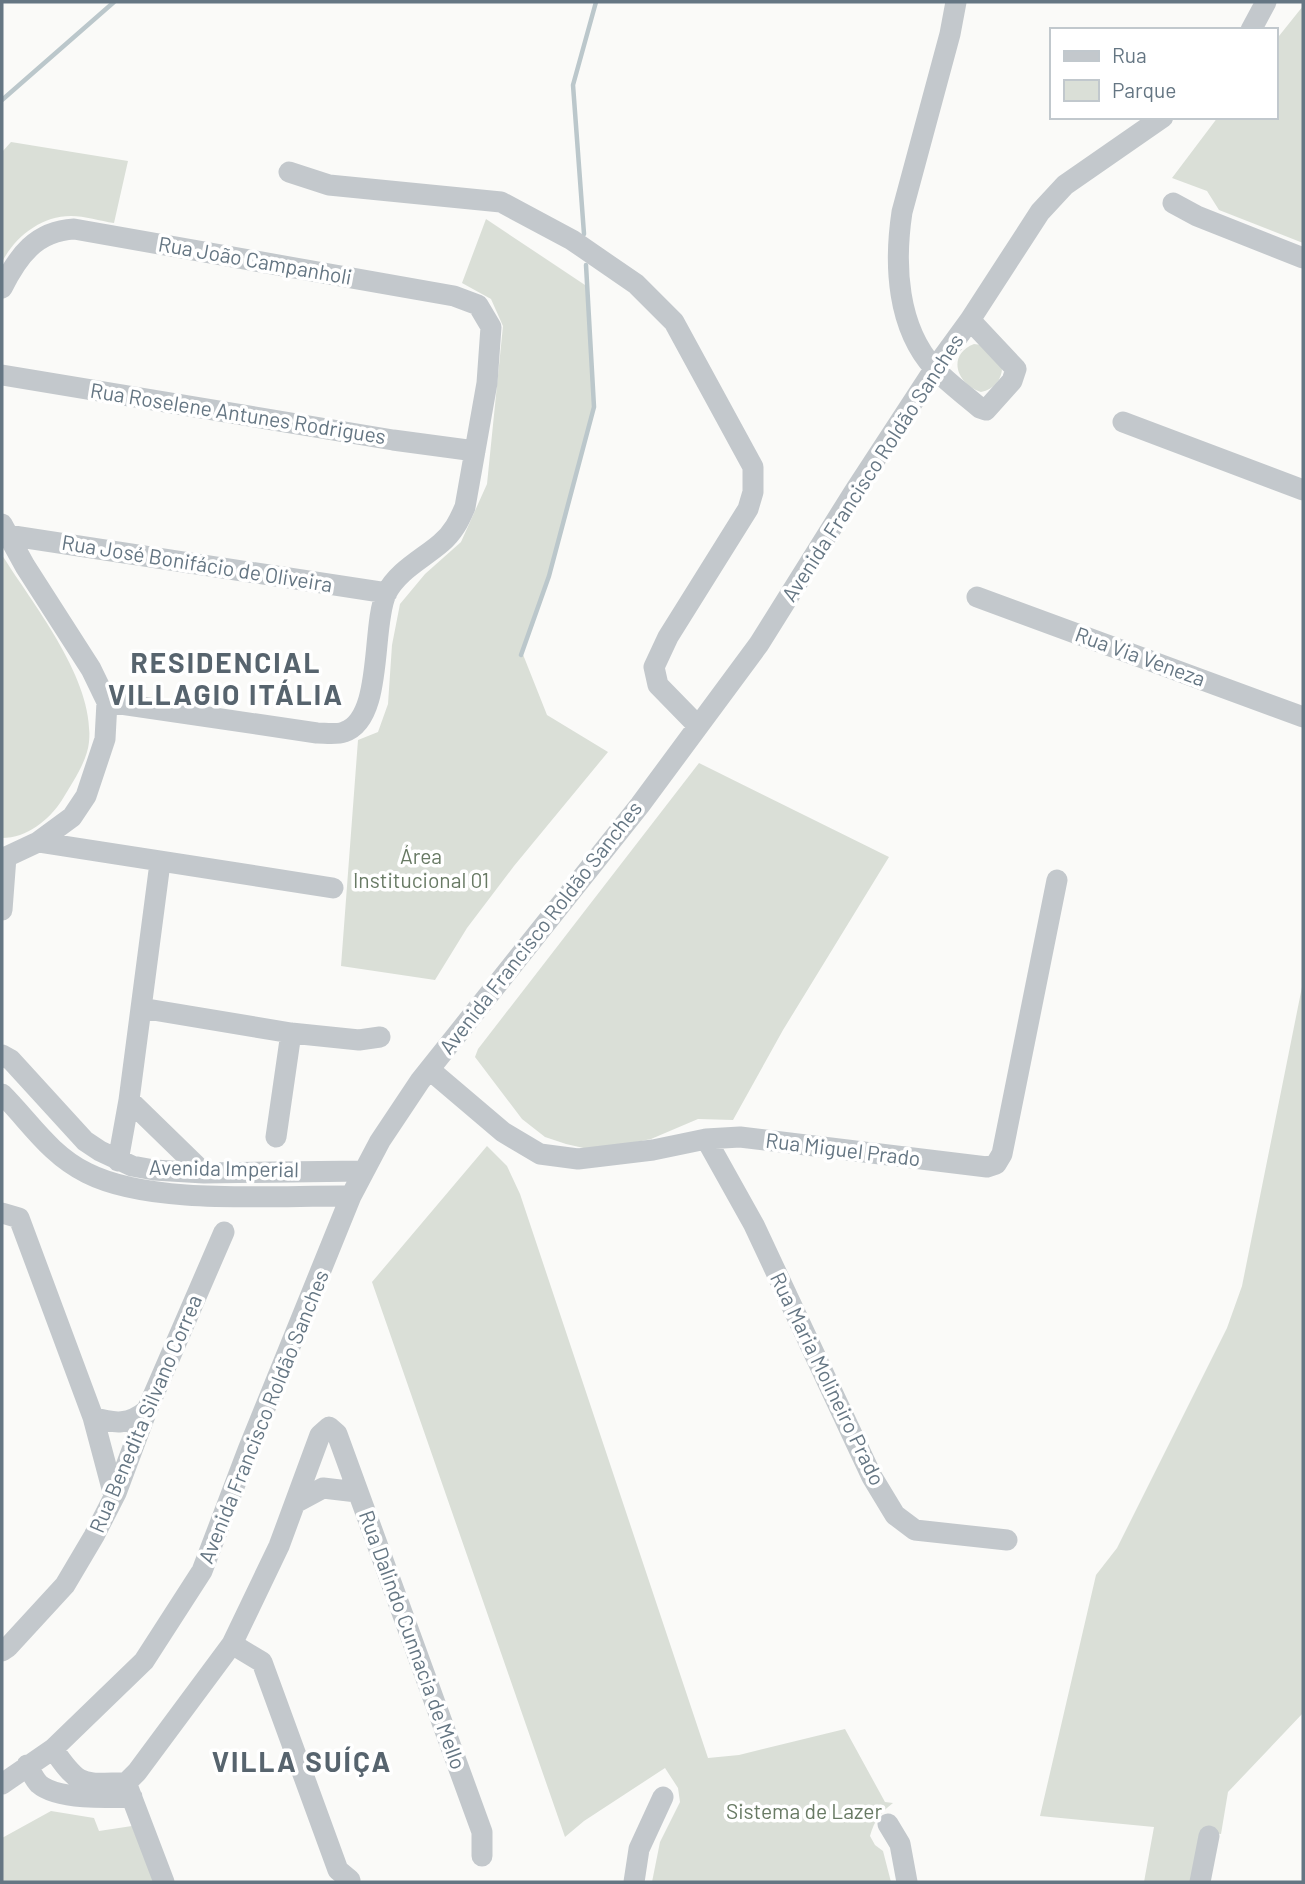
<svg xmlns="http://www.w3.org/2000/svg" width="1305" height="1884" font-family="Barlow,sans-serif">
<rect width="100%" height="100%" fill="#fafaf8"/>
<path fill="#dadfd7" d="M1303 6V243L1219 210 1207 191 1172 178 1218 117H1275V41Z
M11 142 128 161 114 223C100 221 85 216 71 216 41 216 15 237 2 262V152Z
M486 219 588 287 594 407 549 576 522 652 547 715 608 752 514 866 467 928 435 980 341 966 358 740 378 732 388 704 392 645 400 604 425 574 461 542 487 484 503 326 491 299 462 283Z
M974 344 982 345 1002 365C1003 378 995 389 981 392 957 385 946 355 974 344Z
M2 555C34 606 95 680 89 742 87 762 72 783 62 800 49 820 27 838 2 838Z
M699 763 889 857 783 1030 733 1120 698 1119 651 1139 612 1147 588 1149 566 1144 545 1137 522 1119 475 1057 478 1049Z
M1303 982V1713L1228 1792 1221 1834 1201 1832 1191 1882H1144L1154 1827 1040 1816 1096 1575 1117 1548 1227 1328 1242 1286Z
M487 1146 507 1166 520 1194 708 1758 739 1755 845 1729 885 1802 893 1803C881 1812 874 1821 870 1836L875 1845 883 1851 891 1882H652L660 1842 680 1802 678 1788 665 1768 584 1821 565 1837 372 1282Z
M51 1811 94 1818 99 1831 132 1826 154 1882H2V1838Z"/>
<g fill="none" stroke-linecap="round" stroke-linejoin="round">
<path stroke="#bbc7cb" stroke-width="4.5" d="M2 100 114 2
M584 234 573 85 596 2
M521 655 549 576 594 407 586 265"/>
<path stroke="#c3c8cc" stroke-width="21" d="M956 2 950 34 902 212C894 265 897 327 934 368 948 383 965 395 980 408L986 410 1012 381 1016 369 970 320
M1251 30 1266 2
M289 172 329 185 501 202 572 240 636 284 674 322 753 467V492L748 509 668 637 654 667 658 685 698 726
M1173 203 1197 216 1303 258
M2 288C18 256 36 231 74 229L454 296 478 305 491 327 487 383 465 507C459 521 453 533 441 543 424 558 397 571 386 594 371 626 384 719 344 732 336 735 325 733 317 733L107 702
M2 375 393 440 475 451
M1123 422 1303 490
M2 524 25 566 91 669 107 702 105 739 86 796 72 817 38 842 6 857H2
M7 535 387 593
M977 597 1303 717
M38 842 333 888
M2 910 6 857
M141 1008 291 1033 359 1040 380 1037
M2 1055 11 1060 85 1141 100 1151 132 1166 154 1170 204 1173 364 1171
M430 1070 503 1132 540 1154 578 1159 653 1150 706 1139 740 1137 987 1167 996 1164 1002 1154 1057 880
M2 1094C30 1122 50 1155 87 1173 152 1206 277 1195 351 1196
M129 1100 204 1173
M276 1137 291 1033
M706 1139 754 1225 872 1477 895 1515 915 1530 1007 1540
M118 1161 129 1100 160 863
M2 1213 19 1218 93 1417 114 1496
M93 1417C115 1424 129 1425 147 1410
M297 1502 323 1488 357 1492
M232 1644 262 1662 338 1870 350 1880
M2 1651 8 1647 65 1585 94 1536 116 1493 147 1410 224 1232
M53 1749C80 1788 81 1783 126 1783L137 1772 232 1644 279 1546 320 1435 329 1427 337 1434 482 1832V1856
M27 1765C31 1771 34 1779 39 1784 57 1800 109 1798 132 1797
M2 1784 53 1749 144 1661 202 1571 248 1450 351 1196 380 1141 420 1081 640 805 759 644 854 492 935 368 970 320 1040 212 1065 185 1163 117
M127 1785 164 1882
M888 1824 900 1844 907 1882
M634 1882 639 1849 663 1797
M1200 1882 1209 1836"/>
</g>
<g text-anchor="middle" stroke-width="7" stroke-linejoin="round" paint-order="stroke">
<g font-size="21" fill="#657683" stroke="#fff">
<text transform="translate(255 261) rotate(10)" y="7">Rua João Campanholi</text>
<text transform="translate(238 414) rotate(9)" y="7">Rua Roselene Antunes Rodrigues</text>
<text transform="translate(873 468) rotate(-57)" y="7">Avenida Francisco Roldão Sanches</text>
<text transform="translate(197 564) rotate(9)" y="7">Rua José Bonifácio de Oliveira</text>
<text transform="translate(1140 657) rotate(20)" y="7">Rua Via Veneza</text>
<text transform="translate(541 928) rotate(-52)" y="7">Avenida Francisco Roldão Sanches</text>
<text transform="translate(843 1150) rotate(7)" y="7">Rua Miguel Prado</text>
<text transform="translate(224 1169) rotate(1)" y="7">Avenida Imperial</text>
<text transform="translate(827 1379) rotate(64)" y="7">Rua Maria Molineiro Prado</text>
<text transform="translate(146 1414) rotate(-67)" y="7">Rua Benedita Silvano Correa</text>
<text transform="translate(264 1417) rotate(-68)" y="7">Avenida Francisco Roldão Sanches</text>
<text transform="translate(412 1640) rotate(70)" y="7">Rua Dalindo Cunnacia de Mello</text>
</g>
<g font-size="21" fill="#687a64" stroke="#fff">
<text x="421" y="864">Área<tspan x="421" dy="24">Institucional 01</tspan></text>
<text x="804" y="1819">Sistema de Lazer</text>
</g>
<g font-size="28" font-weight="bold" letter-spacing="2" fill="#57646e" stroke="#fff">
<text x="226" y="673">RESIDENCIAL<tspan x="226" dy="32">VILLAGIO ITÁLIA</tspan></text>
<text x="302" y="1772">VILLA SUÍÇA</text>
</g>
</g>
<rect width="1305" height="1884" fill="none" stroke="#657683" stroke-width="7"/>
<rect x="1050" y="28" width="228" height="91" fill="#ffffff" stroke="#c1c8cd" stroke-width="2"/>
<rect x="1064" y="51" width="35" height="10" fill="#c3c8cc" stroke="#c1c8cd" stroke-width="2"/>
<text x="1112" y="63" font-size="21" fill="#657683">Rua</text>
<rect x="1064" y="80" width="35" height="21" fill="#dadfd7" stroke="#c1c8cd" stroke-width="2"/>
<text x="1112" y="98" font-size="21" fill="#657683">Parque</text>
</svg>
